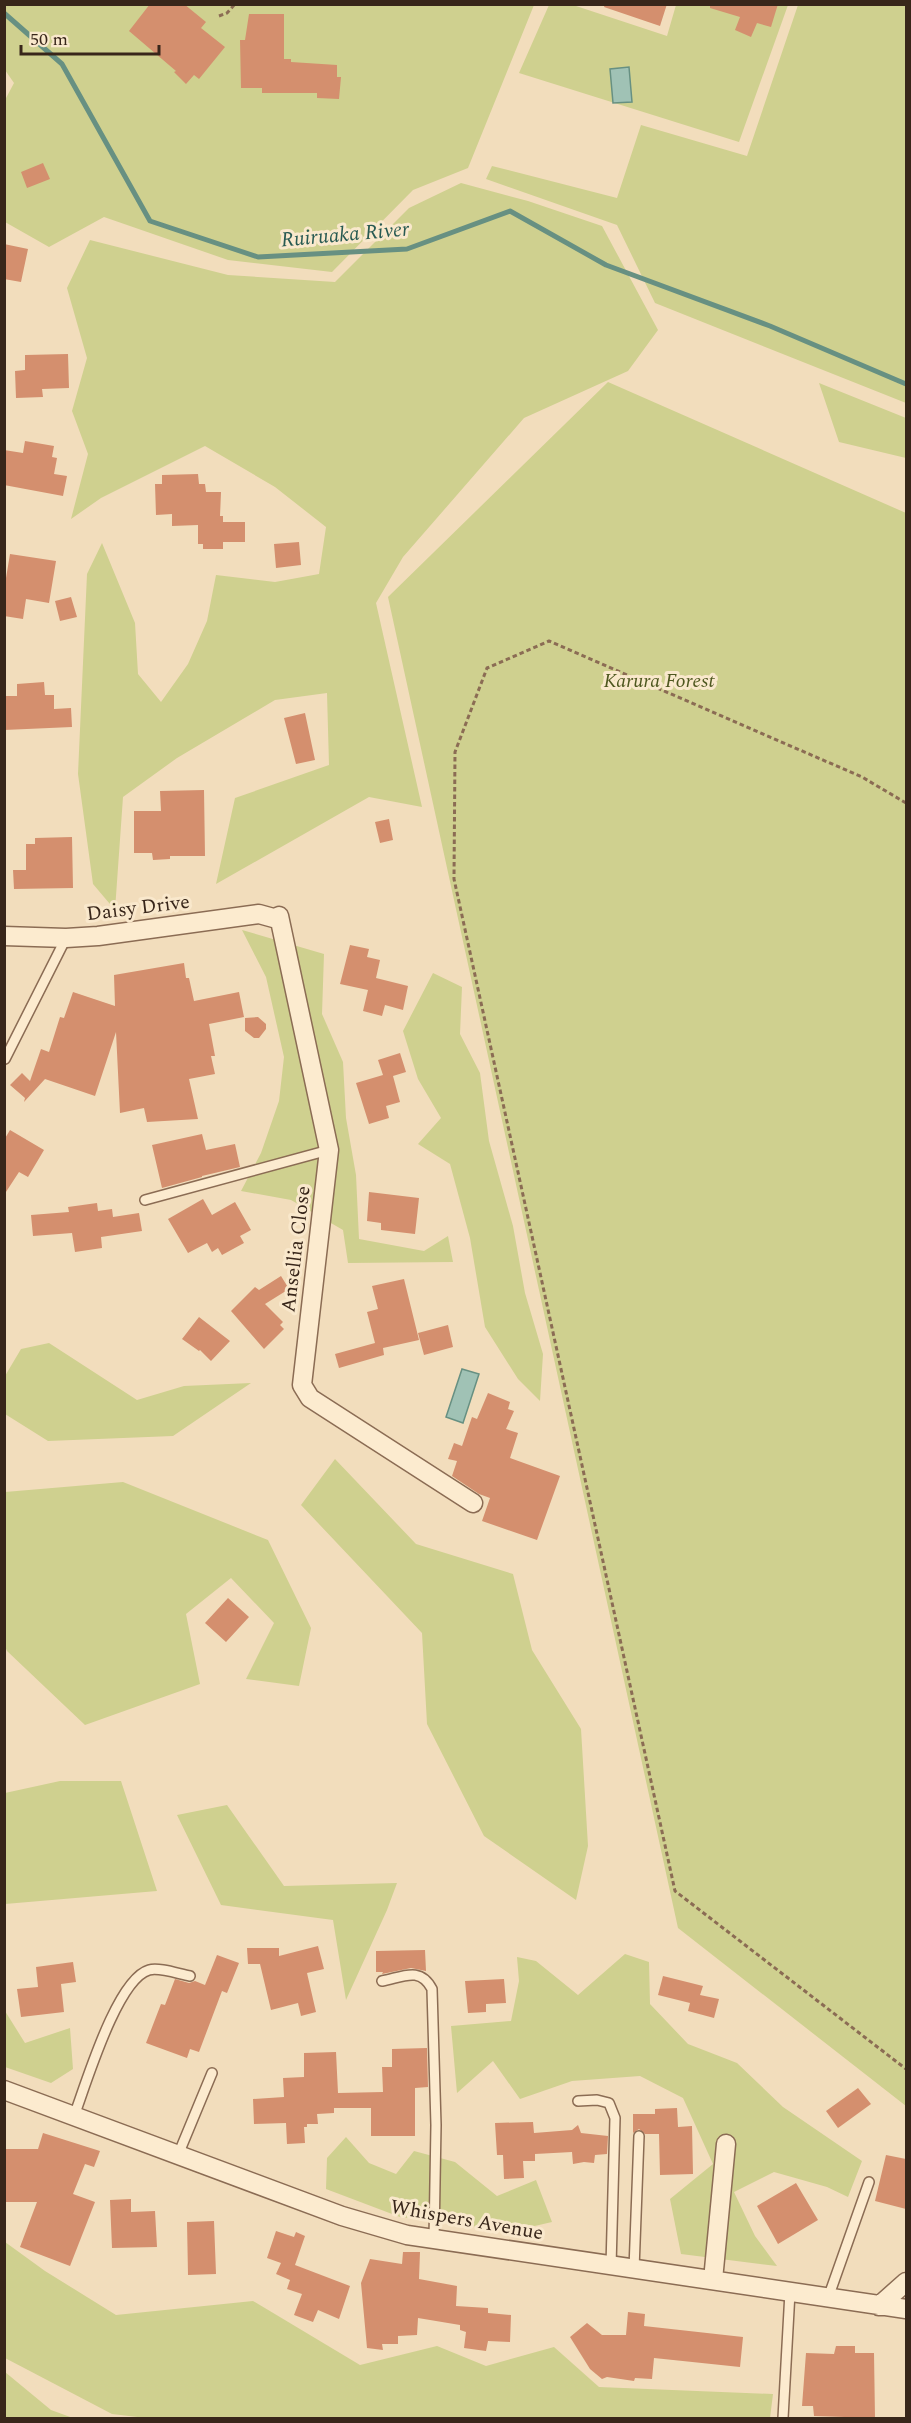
<svg xmlns="http://www.w3.org/2000/svg" width="911" height="2423" font-family="Spectral,serif">
<rect width="100%" height="100%" fill="#f2ddbc"/>
<path fill="#cfd08f" d="M4 5H534L468 168 413 190 332 272 228 260 104 217 49 247 5 222V100L14 83 5 70Z
M549 5H573L667 36 676 5H788L739 142 519 73Z
M798 5H906V403L655 303 617 225 486 179 492 166 617 198 641 125 747 156Z
M461 183 528 201 602 226 658 330 628 371 524 418 403 557 376 603 422 807 369 797 216 884 235 798 329 765 327 693 275 700 177 758 123 797 115 910 93 884 78 774 87 574 102 543 135 623 138 674 161 702 188 664 207 621 216 575 275 582 319 574 326 527 275 487 205 446 101 498 71 519 88 454 72 411 87 358 67 288 90 240 228 275 335 282 409 208Z
M608 382 906 513V2106L678 1928 388 597Z
M819 383 906 418V458L839 442Z
M242 930 324 954 322 1014 343 1062 346 1118 356 1175 359 1239 424 1251 448 1236 453 1262 348 1263 343 1230 291 1200 241 1191 261 1153 279 1101 284 1057 266 977Z
M433 973 462 987 460 1034 480 1073 489 1141 513 1226 525 1293 543 1354 540 1401 518 1379 485 1327 470 1238 450 1164 418 1144 441 1118 418 1079 403 1031Z
M49 1343 137 1400 184 1386 251 1383 173 1436 48 1441 5 1414V1376L21 1349Z
M335 1459 416 1544 513 1574 532 1650 581 1729 588 1846 576 1900 484 1836 427 1724 422 1633 301 1505Z
M123 1482 268 1540 311 1628 299 1686 246 1679 274 1623 231 1578 186 1614 200 1684 85 1725 7 1651 4 1644 5 1492Z
M60 1781H121L157 1891 5 1904V1793Z
M227 1805 284 1886 397 1883 387 1910 346 2000 333 1920 221 1905 177 1815Z
M625 1954 649 1962 650 2004 688 2044 737 2063 783 2107 862 2161 848 2197 827 2187 774 2172 734 2192 755 2236 777 2266 681 2254 670 2199 713 2164 683 2098 640 2076 572 2081 520 2099 493 2061 457 2093 451 2026 511 2021 519 1981 517 1957 536 1961 578 1995Z
M5 2011 25 2043 70 2028 73 2069 51 2083 5 2067Z
M346 2137 369 2163 396 2174 414 2151 455 2162 497 2196 536 2180 552 2222 513 2231 400 2217 326 2189 327 2158Z
M5 2242 45 2271 116 2315 253 2301 360 2365 437 2346 486 2366 554 2347 599 2387 773 2394 770 2418H146L112 2414 5 2358Z
M5 2372 51 2410 73 2418H5Z"/>
<path fill="#a0c2b5" stroke="#679082" stroke-width="1.5" d="M629 67 632 102 613 103 610 69Z
M462 1369 479 1374 463 1423 446 1417Z"/>
<g fill="none" stroke-linecap="round" stroke-linejoin="round">
<path stroke="#679082" stroke-width="5" d="M4 13 62 64 150 221 258 257 407 249 510 211 606 265 770 326 906 384"/>
</g>
<path fill="#d48f6e" d="M150 4H184L206 22 201 28 225 47 199 79 194 75 186 84 174 72 176 71 129 31Z
M605 4H667L660 26 604 7Z
M710 4H778L771 27 757 23 751 37 735 30 740 17 710 8Z
M249 14H284V59H291V62L337 65V77H341L339 99 317 98V93H262V88H241L240 40H245Z
M43 163 50 179 27 188 21 172Z
M4 244 28 249 21 282 4 279Z
M68 354 69 388 42 389 43 397 16 398 15 371 25 370V355Z
M25 441 54 446 52 457 57 458 54 474 67 476 63 496 4 485V450L23 453Z
M198 474 199 484H205L206 492H221L220 516H223V522H245V542H223V549H203V544H198V525L172 526V514L156 515 155 484H162V475Z
M299 542 301 565 276 568 274 544Z
M10 554 56 561 49 603 26 599 23 619 4 616V590Z
M71 597 77 617 60 621 55 601Z
M44 682 45 695H54V709L71 708 72 727 4 730V696H17V684Z
M305 713 315 760 296 764 284 718Z
M204 790 205 856H170V859L153 860 152 853H134V811H161L160 791Z
M389 819 393 840 380 843 375 822Z
M72 837 73 888 14 889 13 870H26V844H35V838Z
M350 945 369 949 367 957 380 960 376 978 408 986 403 1010 385 1005 382 1016 363 1011 368 990 340 984Z
M184 963 186 978H189L194 1001 239 992 244 1017 209 1024 215 1056H211L215 1074 189 1079 198 1119 147 1122 144 1108 120 1113 116 1032 95 1096 45 1079 24 1102 25 1098 10 1085 22 1073 30 1081 41 1049 49 1052 60 1017 64 1018 73 992 115 1006 114 975Z
M258 1017 266 1024V1029L259 1038H254L245 1031V1018Z
M400 1053 406 1072 393 1076 400 1102 386 1106 389 1118 369 1124 356 1083 383 1075 378 1060Z
M10 1130 44 1150 28 1177 19 1172 4 1195V1140Z
M202 1134 206 1150 235 1144 240 1167 202 1176V1177L162 1188 152 1145Z
M369 1192 419 1198 415 1234 381 1230V1223L367 1221Z
M203 1199 212 1215 235 1202 251 1230 240 1236 244 1243 222 1255 218 1248 212 1252 207 1243 188 1253 168 1219Z
M97 1203 98 1211 112 1209 113 1217 139 1213 142 1231 101 1237 102 1248 75 1252 72 1233 33 1236 31 1215 69 1212 68 1207Z
M281 1276 289 1289 265 1304 283 1322 280 1325 284 1329 264 1349 231 1311 255 1287 259 1290Z
M404 1279 419 1340 383 1348 384 1355 339 1368 335 1354 375 1343 367 1312 378 1309 372 1286Z
M199 1317 230 1341 211 1361 200 1350 199 1351 182 1339Z
M448 1325 453 1347 424 1355 418 1333Z
M488 1393 510 1402 508 1409 514 1411 506 1429 518 1433 510 1458 560 1476 537 1540 482 1521 490 1498 479 1494 452 1476 457 1461 448 1459 454 1443 462 1446 472 1417 477 1419Z
M228 1598 249 1617 226 1642 205 1623Z
M318 1946 324 1969 307 1973 316 2012 301 2016 298 2003 271 2010 260 1964H248L247 1948H279V1956Z
M425 1950 426 1971 411 1968 382 1974 383 1972H376V1951Z
M217 1955 239 1963 227 1993 222 1991 199 2052 190 2049 187 2058 146 2043 161 2004 165 2005 175 1979 189 1983 195 1981 205 1985Z
M73 1962 76 1982 61 1984 64 2012 21 2017 17 1989 38 1987 36 1967Z
M663 1976 703 1986 700 1995 719 1999 714 2018 688 2011 690 2003 658 1995Z
M504 1979 506 2003 486 2004V2012L468 2013 465 1981Z
M427 2048 428 2087 415 2088V2136H371V2108H334V2113L317 2114 318 2124H307V2127H304L305 2143 287 2144 286 2123 254 2124 253 2099 284 2097 283 2078 304 2077V2053L336 2052 338 2093 383 2092 382 2067H392V2049Z
M858 2088 871 2104 838 2128 826 2111Z
M677 2108 678 2127 692 2126 693 2174 660 2175 659 2134H645L639 2129 633 2133V2114H655V2109Z
M533 2122 534 2133 572 2130 578 2125 581 2133 608 2136 607 2154 595 2155 594 2163 584 2162 573 2164 572 2152 535 2154V2161H523L524 2178 504 2179 503 2155H497L495 2123Z
M43 2133 100 2151 94 2167 85 2164 73 2194 95 2202 70 2266 20 2247 37 2202H4V2149H38Z
M886 2155 906 2159V2209L875 2201Z
M796 2183 818 2220 778 2244 757 2206Z
M131 2199V2212L155 2211 157 2247 112 2248 110 2200Z
M214 2221 216 2274 188 2275 187 2222Z
M276 2231 294 2237 296 2232 305 2236 295 2265 350 2286 339 2319 318 2310 313 2322 294 2315 302 2294 287 2289 290 2280 276 2274 281 2263 267 2258Z
M403 2252H420L419 2279 457 2286 456 2306 488 2308V2313L511 2315 510 2342 488 2341 486 2351 464 2348 466 2332 460 2330V2325L418 2318 417 2335 398 2336V2344H382L383 2350 367 2348 361 2283 370 2259 402 2264Z
M628 2312 645 2314 644 2326 743 2337 740 2367 654 2358 652 2379 635 2378 634 2381 607 2377 602 2379 590 2369 570 2337 587 2323 602 2335H626Z
M836 2346H855V2353H874L875 2418 814 2416 813 2406H802L806 2353 834 2354Z"/>
<g fill="none" stroke-linecap="round" stroke-linejoin="round">
<defs>
<path id="service" d="M5 1059 66 938
M145 1200 329 1150
M382 1981C403 1977 420 1966 432 1989L436 2125 434 2239
M578 2101 597 2100 609 2103 615 2118 611 2266
M74 2116C86 2084 117 1979 149 1970 159 1967 179 1974 190 1976
M178 2155 212 2073
M634 2269 639 2136
M828 2298 869 2182
M783 2418 790 2292"/>
<path id="minor" d="M4 936 66 938 98 936 259 914 277 919 279 916 329 1150 302 1385 310 1398 473 1503
M4 2090 342 2216 407 2235 906 2309
M713 2280 726 2144
M879 2306 906 2282"/>
</defs>
<use href="#service" stroke="#8b6c54" stroke-width="12"/>
<use href="#minor" stroke="#8b6c54" stroke-width="21"/>
<path stroke="#8b6c54" stroke-width="3" stroke-dasharray="4.5 3" stroke-linecap="butt" d="M219 16 227 13 235 4
M906 803 862 777 549 641 487 668 455 752 454 879 675 1891 906 2069"/>
<use href="#service" stroke="#fcebcf" stroke-width="9"/>
<use href="#minor" stroke="#fcebcf" stroke-width="18"/>
</g>
<g text-anchor="middle" stroke-width="6" stroke-linejoin="round" paint-order="stroke">
<g font-size="20" font-style="italic" fill="#4e571f" stroke="#f9e8cc">
<text x="659" y="687">Karura Forest</text>
</g>
<g font-size="20" fill="#38261a" stroke="#f9e8cc">
<text transform="translate(138 907) rotate(-7)" y="7">Daisy Drive</text>
<text transform="translate(295 1249) rotate(-83)" y="7">Ansellia Close</text>
<text transform="translate(467 2219) rotate(10)" y="7">Whispers Avenue</text>
</g>
<g font-size="21" font-style="italic" fill="#285a52" stroke="#f9e8cc">
<text transform="translate(345 234) rotate(-5)" y="7">Ruiruaka River</text>
</g>
</g>
<rect width="911" height="2423" fill="none" stroke="#38261a" stroke-width="12"/>
<path d="M21 45v9h138v-9" fill="none" stroke="#38261a" stroke-width="3"/>
<text x="30" y="45" font-size="18" fill="#38261a" stroke="#f9e8cc" stroke-width="4.5" paint-order="stroke">50 m</text>
</svg>
